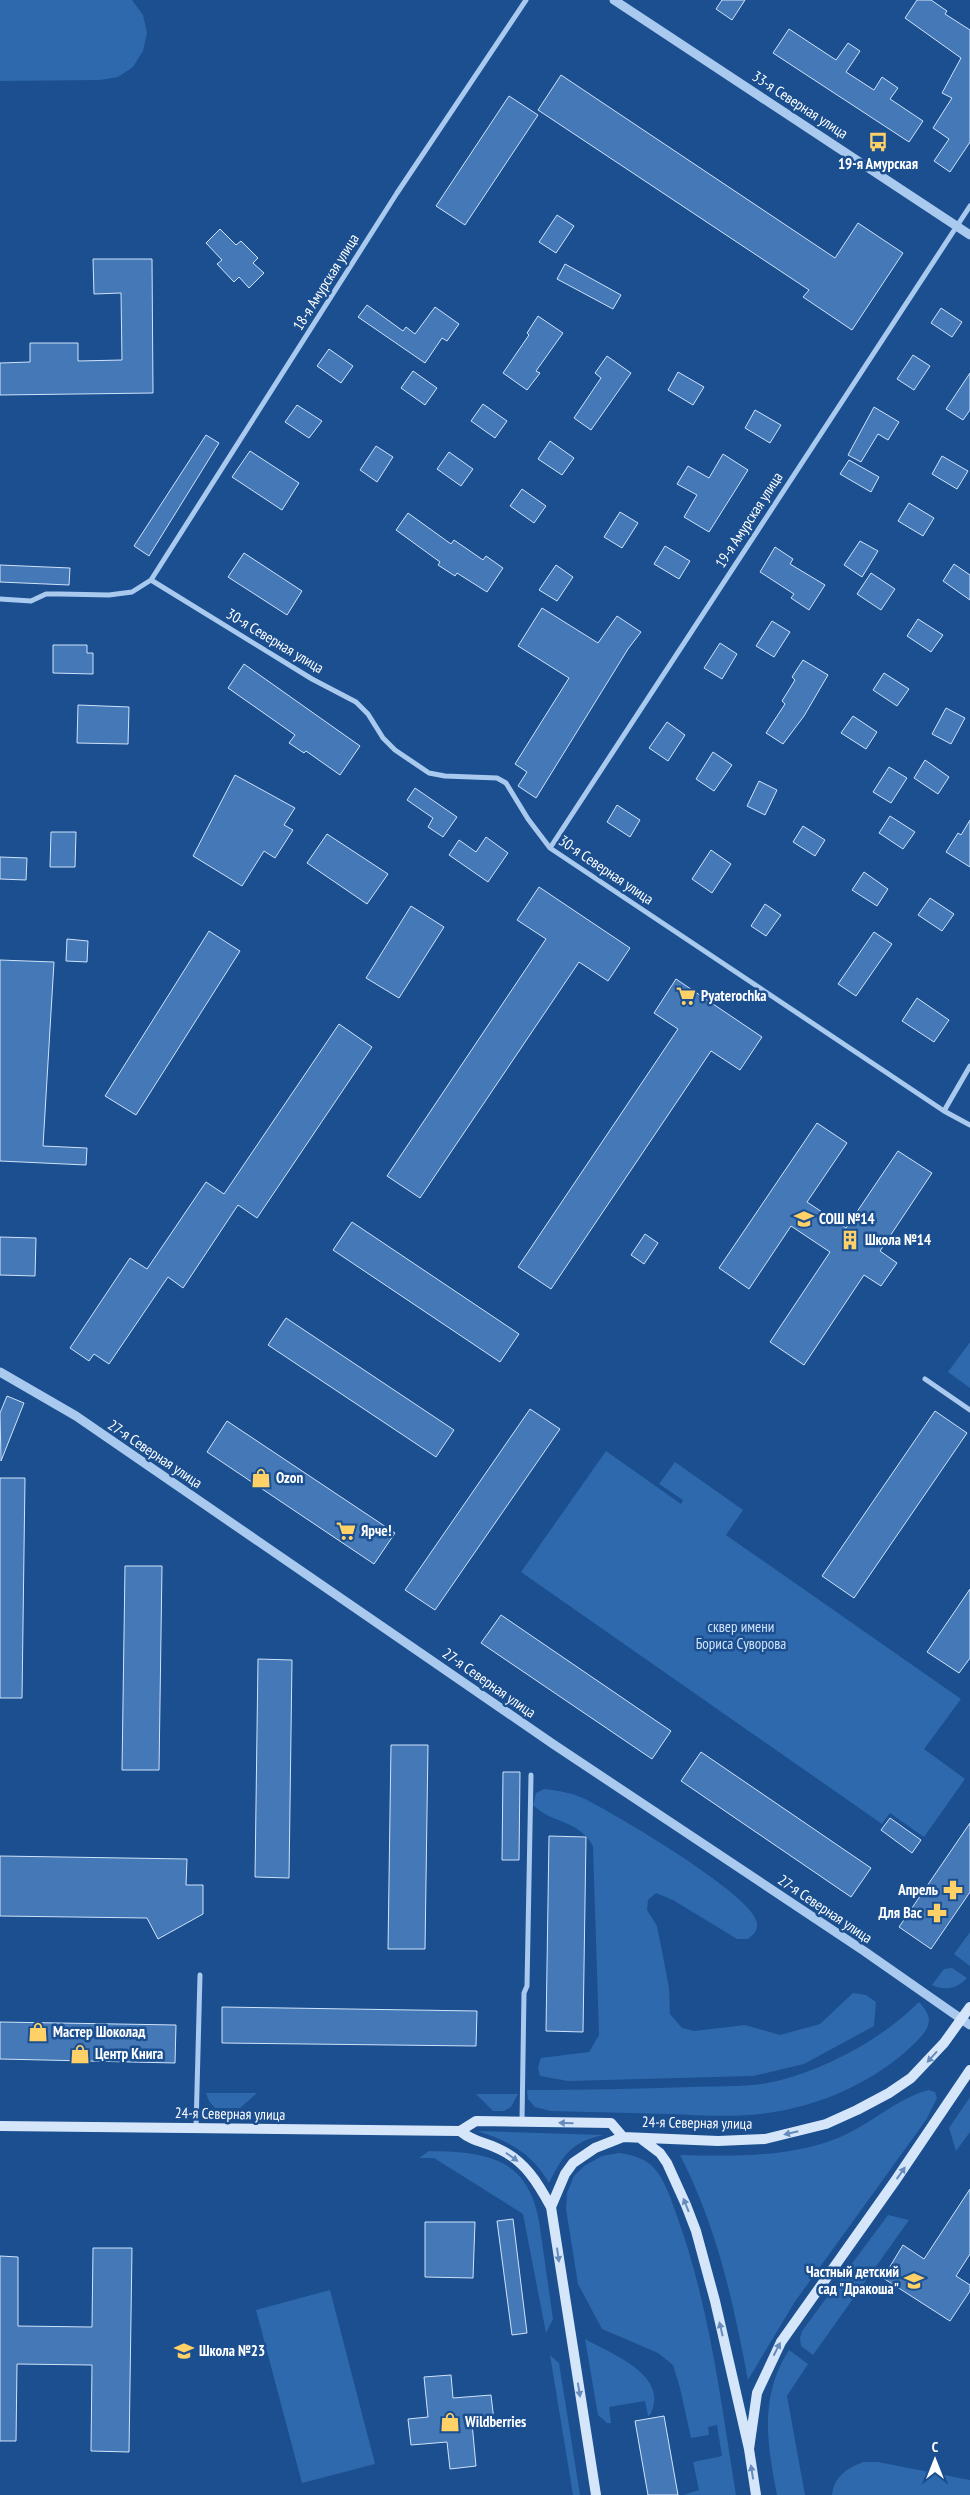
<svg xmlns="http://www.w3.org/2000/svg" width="970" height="2495" font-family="'PT Sans Narrow',sans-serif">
<rect width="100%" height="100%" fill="#1b4f8f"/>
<path fill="#2e69ad" d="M0 0H132L143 15 147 33 143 51 133 67 118 77 100 80 0 81Z
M970 1342V1388L948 1372Z
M606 1451 681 1504 683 1500 659 1484 675 1462 743 1510 726 1535 961 1699 924 1749 965 1779 924 1837 890 1813 882 1824 521 1572Z
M544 1789C556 1790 573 1793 585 1799 613 1813 754 1895 757 1923 758 1931 753 1935 748 1939H737L673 1900 656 1893 648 1900 647 1910 657 1926 661 1946 669 1988 670 2014 682 2028 694 2031 745 2025 780 2035 820 2024 853 1993 866 1995 876 2002 874 2026 804 2064 753 2076 568 2081 540 2076 538 2067 541 2058 589 2052 599 2035 593 1846C578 1819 552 1824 533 1805L536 1793Z
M970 1932V1966L954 1954Z
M952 1968 967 1978C957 1989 945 1991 932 1985L944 1969Z
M919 2002C935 2019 930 2028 915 2043 871 2086 809 2111 748 2115 722 2117 695 2115 669 2114 629 2113 590 2112 551 2111L535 2107 528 2099 527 2090C582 2090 636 2089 690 2087 720 2086 752 2088 781 2080 830 2067 883 2038 919 2002Z
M929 2090 935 2092 937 2098 926 2120 794 2303 748 2380C733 2301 717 2227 680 2155 734 2156 787 2158 838 2138 868 2126 899 2097 929 2090Z
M206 2093H257L240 2108H215L209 2101Z
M476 2094H518L511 2107 504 2111H493Z
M970 2097V2132L956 2151 949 2128Z
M477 2131 604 2135C572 2141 563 2155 549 2183 532 2153 509 2141 477 2131Z
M429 2151C486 2152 527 2157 539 2221L553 2319 546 2333 523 2214 434 2158H419Z
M619 2153C632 2155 645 2158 654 2168 666 2181 672 2203 678 2219 710 2308 721 2403 736 2495H683L699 2490 693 2462 722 2456 717 2425 708 2427 709 2435 691 2438 680 2388 673 2365 658 2353 602 2329 578 2284 566 2209 567 2193 574 2176 584 2166 602 2156Z
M888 2215 909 2220 813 2355 801 2346 800 2338 802 2331Z
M330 2290 375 2464 302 2483 256 2310Z
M585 2339C611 2354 671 2375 650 2415L648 2416 645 2401 609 2407 611 2423H607L598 2415Z
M789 2350 808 2364 787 2396 805 2495H777C767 2444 759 2396 789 2350Z
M550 2355 559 2363 580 2495H573Z
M863 2462H878L970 2480V2495H832C834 2477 847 2468 863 2462Z"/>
<path fill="#4478b7" stroke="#cfe3fa" d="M722 0H745L732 20 716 9Z
M917 0H931L947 11 945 14 970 30V142L950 172 934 161 949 139 933 128 952 98 942 93 961 58 905 18Z
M789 29 836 60 848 43 860 51 846 72 874 90 882 77 898 88 890 99 923 121 909 142 773 53Z
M561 75 835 258 858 223 903 253 852 330 803 297 809 290 538 110Z
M509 96 538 115 465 225 436 206Z
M557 215 574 226 556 253 539 242Z
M220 229 236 245 241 241 258 258 253 263 264 273 249 288 239 277 234 282 217 264 222 260 206 243Z
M93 259H152L153 393 0 395V363L30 362V343H78V361L122 360 121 293 94 294Z
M565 264 621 295 613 309 557 279Z
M367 305 403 331 406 327 415 334 435 307 459 324 447 341 442 338 425 363 358 317Z
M941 308 962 322 952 337 931 323Z
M538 316 563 333 536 371 540 373 527 390 503 373 529 335 527 333Z
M329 349 353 366 341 383 317 366Z
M913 355 930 366 914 390 897 379Z
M607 356 631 373 591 430 574 418 601 378 595 373Z
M413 371 437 388 425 405 401 388Z
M678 372 704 387 693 405 668 390Z
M970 373V410L963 420 946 409Z
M483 404 507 421 495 438 471 421Z
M297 405 322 421 309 438 285 422Z
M874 407 899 422 888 440 878 434 861 462 848 455Z
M755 410 781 425 770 443 745 428Z
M206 435 219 443 149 556 134 546Z
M550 441 574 458 562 475 538 459Z
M376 446 393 457 377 482 360 470Z
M250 451 299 483 282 510 232 477Z
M449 452 473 469 461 486 437 469Z
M723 454 748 470 709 532 684 517 697 495 677 484 688 466 709 478Z
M942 456 968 471 957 489 932 474Z
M849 460 879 477 871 492 840 474Z
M522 489 546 506 534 523 510 506Z
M909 503 934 518 923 536 898 521Z
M620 512 638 523 622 548 604 537Z
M408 513 451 544 454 540 483 560 486 556 503 568 487 592 457 573 455 576 438 565 440 562 396 530Z
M860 541 878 551 862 577 844 565Z
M665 546 690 561 679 579 654 564Z
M775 547 793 559 790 564 825 585 809 610 791 598 794 594 760 572Z
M244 553 302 591 287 615 228 577Z
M954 564 970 575V600L943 581Z
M0 565 70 568 69 585 0 582Z
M556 565 573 577 557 601 539 590Z
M871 573 895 589 881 610 857 594Z
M542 608 598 643 617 616 641 632 628 649 536 798 518 786 527 772 515 764 569 678 518 646Z
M918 619 943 635 931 652 907 636Z
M772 621 790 632 774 657 756 646Z
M720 643 737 654 722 679 704 668Z
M53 645H87V653H93V674L53 673Z
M803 660 828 675 804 716 783 744 766 733 785 704 782 701 795 680 792 677Z
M244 664 360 746 340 775 306 751 304 753 289 743 295 735 228 688Z
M884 673 909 689 897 706 873 690Z
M78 705 129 707 128 744 77 743Z
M946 708 965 718 951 744 932 734Z
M853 716 877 732 866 749 841 733Z
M667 722 685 735 668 761 649 748Z
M713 752 732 765 714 791 696 779Z
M925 760 949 777 938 794 914 778Z
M889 767 907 778 891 803 873 792Z
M235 775 295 808 284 825 293 830 275 858 264 851 242 886 193 856Z
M759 781 777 790 765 815 747 806Z
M415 788 457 817 443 837 428 827 433 818 407 800Z
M617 805 640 820 630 837 607 822Z
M890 816 915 832 903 849 879 833Z
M970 820V867L946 852 958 833 961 835Z
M803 826 825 840 815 856 793 842Z
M51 832H76L75 867H50Z
M327 834 388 874 367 904 307 863Z
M486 837 508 853 488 882 449 855 459 840 476 852Z
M711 850 731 864 712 893 692 879Z
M0 857 27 858 26 880 0 879Z
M864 872 888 889 877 906 852 890Z
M539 887 630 948 608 981 579 962 420 1198 387 1176 546 939 517 920Z
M930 898 954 914 942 931 918 915Z
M765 904 781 915 766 936 751 926Z
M411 906 444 927 399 998 366 978Z
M209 931 240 951 136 1115 105 1096Z
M874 932 892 944 856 996 838 984Z
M67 939 88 941 87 962 66 961Z
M0 960 54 962 43 1146 87 1148 86 1165 0 1161Z
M676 979 762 1037 740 1070 711 1051 551 1289 518 1267 678 1029 654 1013Z
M917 998 949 1020 934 1042 902 1021Z
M339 1024 372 1047 257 1218 238 1205 183 1288 168 1277 109 1364 94 1354 89 1361 70 1348 130 1258 147 1269 206 1182 224 1194Z
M817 1123 847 1143 807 1202 846 1228 898 1151 932 1173 880 1251 897 1263 881 1286 864 1275 804 1365 770 1342 830 1252 791 1226 749 1289 719 1268Z
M352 1222 519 1334 500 1362 333 1250Z
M645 1234 658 1243 644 1264 631 1255Z
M0 1237 36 1238 35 1276 0 1275Z
M286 1318 454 1430 436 1457 268 1345Z
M7 1396 24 1403 1 1461 0 1413Z
M530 1409 560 1429 435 1610 405 1590Z
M935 1411 967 1433 854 1598 822 1576Z
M227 1421 395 1533 374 1564 207 1452Z
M0 1478H25L22 1698H0Z
M125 1566H162L159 1770H122Z
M970 1589V1658L959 1673 927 1652Z
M501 1615 671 1731 652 1759 481 1643Z
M258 1659 292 1660 289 1878 255 1877Z
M391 1745H428L425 1949H388Z
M701 1752 871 1868 851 1897 681 1781Z
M503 1772H520L519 1860H502Z
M890 1818 921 1840 912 1853 881 1830Z
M970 1823V1892L931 1949 899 1927Z
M549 1836 586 1837 583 2032 546 2031Z
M0 1856 187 1859 186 1885H203V1914L158 1939 147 1918 0 1916Z
M222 2007 477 2011 476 2046 222 2043Z
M0 2022 176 2025 175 2063 0 2059Z
M970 2189V2254L956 2276 970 2285V2291L950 2321 883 2278 903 2245 924 2259Z
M513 2219 527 2333 512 2335 497 2221Z
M425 2222H475L473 2278 425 2277Z
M93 2248H132L129 2452 91 2451 92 2365 17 2364 16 2441H0V2256L18 2257V2326L92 2327Z
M451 2375 453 2398 491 2395 494 2421 472 2423 476 2466 450 2469 447 2442 411 2445 408 2419 428 2417 424 2377Z
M664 2416 678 2495H648L635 2421Z"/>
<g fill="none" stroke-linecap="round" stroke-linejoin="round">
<path stroke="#a9c9ee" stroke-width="5" d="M151 580 397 193 526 0
M0 599 31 601 46 594H60L109 595 132 592 151 580 312 679 356 702 368 714 383 738 395 750 429 773 445 776 497 778 506 783 528 819 550 848 944 1111 970 1125
M550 848 970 206
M944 1111 970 1066
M925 1379 970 1410
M522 2122 524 1993 527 1986 531 1775
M196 2128 200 1975"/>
<path stroke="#a9c9ee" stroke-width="9" d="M614 0 970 235
M0 1372 76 1416 553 1744 864 1951 970 2025"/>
<path stroke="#d6e6fa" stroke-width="10" d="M0 2126 460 2131 476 2121 611 2123 623 2137
M460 2131C475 2143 483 2141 499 2149 525 2161 538 2183 551 2207
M640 2138 660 2153 667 2163 686 2205 696 2231 715 2301 749 2449 756 2495
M749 2449 757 2393 781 2342 895 2181 970 2070
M596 2495 551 2207 565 2174 573 2163 595 2148 623 2137 718 2141 765 2139 826 2124 857 2110 889 2093 911 2078 944 2043 970 2007"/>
</g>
<defs><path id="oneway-solid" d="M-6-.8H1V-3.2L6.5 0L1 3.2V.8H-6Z" transform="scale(1.25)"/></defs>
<g fill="#668bba">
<use href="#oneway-solid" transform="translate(932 2057) rotate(132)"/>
<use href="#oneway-solid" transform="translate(566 2123) rotate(-179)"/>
<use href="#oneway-solid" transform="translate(791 2133) rotate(167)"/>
<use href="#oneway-solid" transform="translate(512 2157) rotate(35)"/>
<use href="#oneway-solid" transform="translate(901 2173) rotate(-55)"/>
<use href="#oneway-solid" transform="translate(686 2205) rotate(-112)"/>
<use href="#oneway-solid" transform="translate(558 2255) rotate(82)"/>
<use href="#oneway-solid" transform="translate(721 2329) rotate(-103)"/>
<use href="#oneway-solid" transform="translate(777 2349) rotate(-63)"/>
<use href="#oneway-solid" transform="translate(579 2390) rotate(81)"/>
<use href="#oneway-solid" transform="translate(752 2472) rotate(-99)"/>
</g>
<defs>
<symbol id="bus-bare" viewBox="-9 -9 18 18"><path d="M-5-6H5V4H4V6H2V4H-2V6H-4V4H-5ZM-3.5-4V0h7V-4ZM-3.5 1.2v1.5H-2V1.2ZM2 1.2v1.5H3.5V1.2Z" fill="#ffd166" stroke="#1b4f8f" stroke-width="2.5" paint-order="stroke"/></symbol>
<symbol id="supermarket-bare" viewBox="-9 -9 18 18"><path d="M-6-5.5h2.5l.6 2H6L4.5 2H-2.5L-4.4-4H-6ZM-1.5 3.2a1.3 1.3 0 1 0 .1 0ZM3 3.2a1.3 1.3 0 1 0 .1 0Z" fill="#ffd166" stroke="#1b4f8f" stroke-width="2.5" paint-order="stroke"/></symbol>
<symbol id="school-bare" viewBox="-9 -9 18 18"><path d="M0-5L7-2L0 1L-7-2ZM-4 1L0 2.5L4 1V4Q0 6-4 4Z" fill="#ffd166" stroke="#1b4f8f" stroke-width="2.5" paint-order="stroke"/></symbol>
<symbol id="building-bare" viewBox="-9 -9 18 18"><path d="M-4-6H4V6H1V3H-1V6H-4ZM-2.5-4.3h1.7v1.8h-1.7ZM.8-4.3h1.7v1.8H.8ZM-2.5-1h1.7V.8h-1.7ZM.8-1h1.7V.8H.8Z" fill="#ffd166" stroke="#1b4f8f" stroke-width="2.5" paint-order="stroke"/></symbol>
<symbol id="shop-bare" viewBox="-9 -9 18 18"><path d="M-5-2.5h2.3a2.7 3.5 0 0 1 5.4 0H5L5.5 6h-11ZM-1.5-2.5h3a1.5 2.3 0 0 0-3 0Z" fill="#ffd166" stroke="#1b4f8f" stroke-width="2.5" paint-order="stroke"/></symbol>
<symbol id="pharmacy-bare" viewBox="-9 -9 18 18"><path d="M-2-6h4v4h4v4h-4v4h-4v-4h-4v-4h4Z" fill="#ffd166" stroke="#1b4f8f" stroke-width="2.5" paint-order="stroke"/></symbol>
</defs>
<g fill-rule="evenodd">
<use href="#bus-bare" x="864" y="128" width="28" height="28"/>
<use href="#supermarket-bare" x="672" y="982" width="28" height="28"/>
<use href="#school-bare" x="790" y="1205" width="28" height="28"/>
<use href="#building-bare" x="836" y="1226" width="28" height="28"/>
<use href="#shop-bare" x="247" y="1464" width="28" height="28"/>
<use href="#supermarket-bare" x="332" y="1517" width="28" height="28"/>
<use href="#pharmacy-bare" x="939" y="1876" width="28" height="28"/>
<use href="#pharmacy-bare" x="923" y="1899" width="28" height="28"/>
<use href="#shop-bare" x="24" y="2018" width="28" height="28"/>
<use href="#shop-bare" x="66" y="2040" width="28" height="28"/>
<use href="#school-bare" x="900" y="2267" width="28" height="28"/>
<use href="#school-bare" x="170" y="2337" width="28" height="28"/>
<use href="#shop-bare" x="436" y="2408" width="28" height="28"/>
</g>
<g text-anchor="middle" stroke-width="5" stroke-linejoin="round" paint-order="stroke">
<g font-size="15" fill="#fff" stroke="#1b4f8f">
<text transform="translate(800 105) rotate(33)" y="5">33-я Северная улица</text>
<text transform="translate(326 282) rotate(-58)" y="5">18-я Амурская улица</text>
<text transform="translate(749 520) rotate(-57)" y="5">19-я Амурская улица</text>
<text transform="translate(275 641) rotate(31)" y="5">30-я Северная улица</text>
<text transform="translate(606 870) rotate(34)" y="5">30-я Северная улица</text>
<text transform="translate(155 1454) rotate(34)" y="5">27-я Северная улица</text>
<text transform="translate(489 1683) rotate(35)" y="5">27-я Северная улица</text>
<text transform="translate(825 1909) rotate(34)" y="5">27-я Северная улица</text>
<text transform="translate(230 2114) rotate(1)" y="5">24-я Северная улица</text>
<text transform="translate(697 2123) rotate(1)" y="5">24-я Северная улица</text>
</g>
<g font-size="15" font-weight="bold" fill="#fff" stroke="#1b4f8f" text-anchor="start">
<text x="878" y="169" text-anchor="middle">19-я Амурская</text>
<text x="701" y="1001">Pyaterochka</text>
<text x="819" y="1224">СОШ №14</text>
<text x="865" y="1245">Школа №14</text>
<text x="276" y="1483">Ozon</text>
<text x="361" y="1536">Ярче!</text>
<text x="938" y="1895" text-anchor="end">Апрель</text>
<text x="922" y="1918" text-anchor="end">Для Вас</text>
<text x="53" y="2037">Мастер Шоколад</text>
<text x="95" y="2059">Центр Книга</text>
<text x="899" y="2277" text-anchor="end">Частный детский<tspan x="899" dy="17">сад "Дракоша"</tspan></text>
<text x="199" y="2356">Школа №23</text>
<text x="465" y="2427">Wildberries</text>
</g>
<g font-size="15" fill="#cfe3fa" stroke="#1b4f8f">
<text x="741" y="1632">сквер имени<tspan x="741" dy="17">Бориса Суворова</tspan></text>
</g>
</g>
<g transform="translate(935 2460)" stroke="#1b4f8f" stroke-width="4" paint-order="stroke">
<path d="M0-4L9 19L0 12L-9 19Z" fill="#ffffff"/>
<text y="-8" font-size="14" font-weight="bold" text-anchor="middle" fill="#ffffff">С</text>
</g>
</svg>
